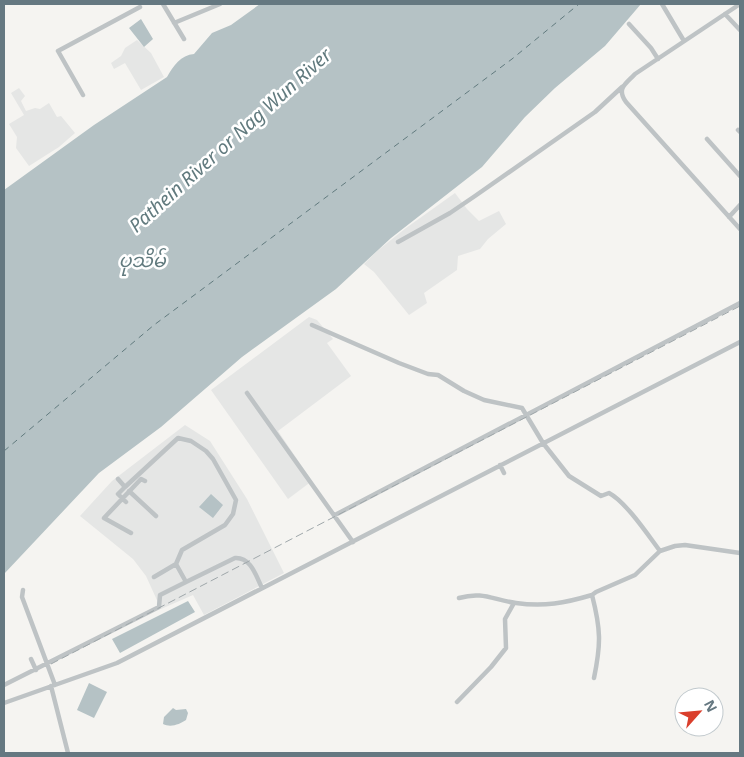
<svg xmlns="http://www.w3.org/2000/svg" width="744" height="757" font-family="'Noto Sans','Noto Sans Myanmar',sans-serif">
<rect width="100%" height="100%" fill="#f5f4f1"/>
<path fill="#e5e6e5" d="M137 40 151 53 164 77 141 90 125 63 114 69 111 63 121 56 125 48Z
M19 88 25 96 21 101 26 111 35 108 40 109 49 103 57 117 61 116 75 133 59 147 29 166 16 148 17 137 9 124 24 115 11 93Z
M455 193 467 209 479 221 499 211 506 224 488 239 480 249 458 256 457 270 424 293 427 303 409 315 374 272 364 264 377 251 406 228Z
M309 317 317 320 333 339 327 343 351 376 278 431 312 481 288 499 211 390Z
M185 425 210 441 247 499 284 573 204 615 193 595 161 609 146 576 133 559 80 516 112 481Z"/>
<path fill="#b5c2c5" d="M260 4H641L605 46 555 88 525 117 482 167 391 238 336 289 242 357 161 427 99 473 4 574V190L94 125 167 77C173 66 181 55 194 54L212 33 231 25Z
M141 19 153 39 144 47 129 28Z
M211 494 223 505 213 518 199 507Z
M188 601 195 612 120 653 112 639Z
M89 683 107 692 94 718 77 710Z
M173 708 176 710 186 709 188 713 186 720C180 724 171 728 163 724L164 717Z"/>
<g fill="none" stroke-linecap="round" stroke-linejoin="round">
<path stroke="#617a7e" stroke-width="1" stroke-dasharray="6 5" stroke-linecap="butt" d="M4 451 154 325 512 59 579 4"/>
<path stroke="#bec3c5" stroke-width="4.5" d="M163 4 184 39
M662 4 684 41
M740 4 635 74C626 84 616 88 626 102L740 229
M725 14 740 30
M174 23 220 4
M629 24 651 48 658 59
M83 95 58 51 140 7
M738 130 740 132
M707 139 740 176
M729 217 740 205
M398 242 450 213 475 196 595 112 622 87
M312 325 399 363 428 374 438 375 464 391 484 400 522 408 543 443 569 476 601 496 609 493C626 502 648 535 660 551
M247 393 353 542
M500 465 504 473
M118 479 125 487
M129 491 156 516
M126 502 118 494 125 487 178 438 191 441 206 451 213 459 236 500 233 514 225 525 182 550 176 564 186 582 235 558C251 557 256 576 262 588
M335 515 740 303
M131 533 104 518 141 479 145 481
M154 577 176 564
M23 590 22 597 55 685
M592 595C601 630 601 644 594 678
M459 598C483 591 493 600 516 603 544 607 565 603 592 595L596 592 635 575 660 551 675 546 685 545 740 553
M31 659 36 670
M4 685 159 607 160 595 186 582
M51 686 68 753
M457 702 491 667 506 648 505 619 514 603
M4 703 117 663 740 342"/>
<path stroke="#9fa7aa" stroke-width="1" stroke-dasharray="8 4" stroke-linecap="butt" d="M51 664 740 306"/>
</g>
<g text-anchor="middle" stroke-width="5" stroke-linejoin="round" paint-order="stroke">
<g font-size="19" font-style="italic" fill="#617a7e" stroke="#fff">
<text transform="translate(230 140) rotate(-42)" y="7">Pathein River or Nag Wun River</text>
<text x="142" y="267">ပုသိမ်</text>
</g>
</g>
<rect width="744" height="757" fill="none" stroke="#657881" stroke-width="10"/>
<g transform="translate(699 712) rotate(63)"><circle r="24" fill="#ffffff" stroke="#c1c9cd"/>
<path d="M0-4L9 19L0 12L-9 19Z" fill="#da3f2c"/>
<text y="-8" font-size="14" font-weight="bold" text-anchor="middle" fill="#657881">N</text>
</g>
</svg>
